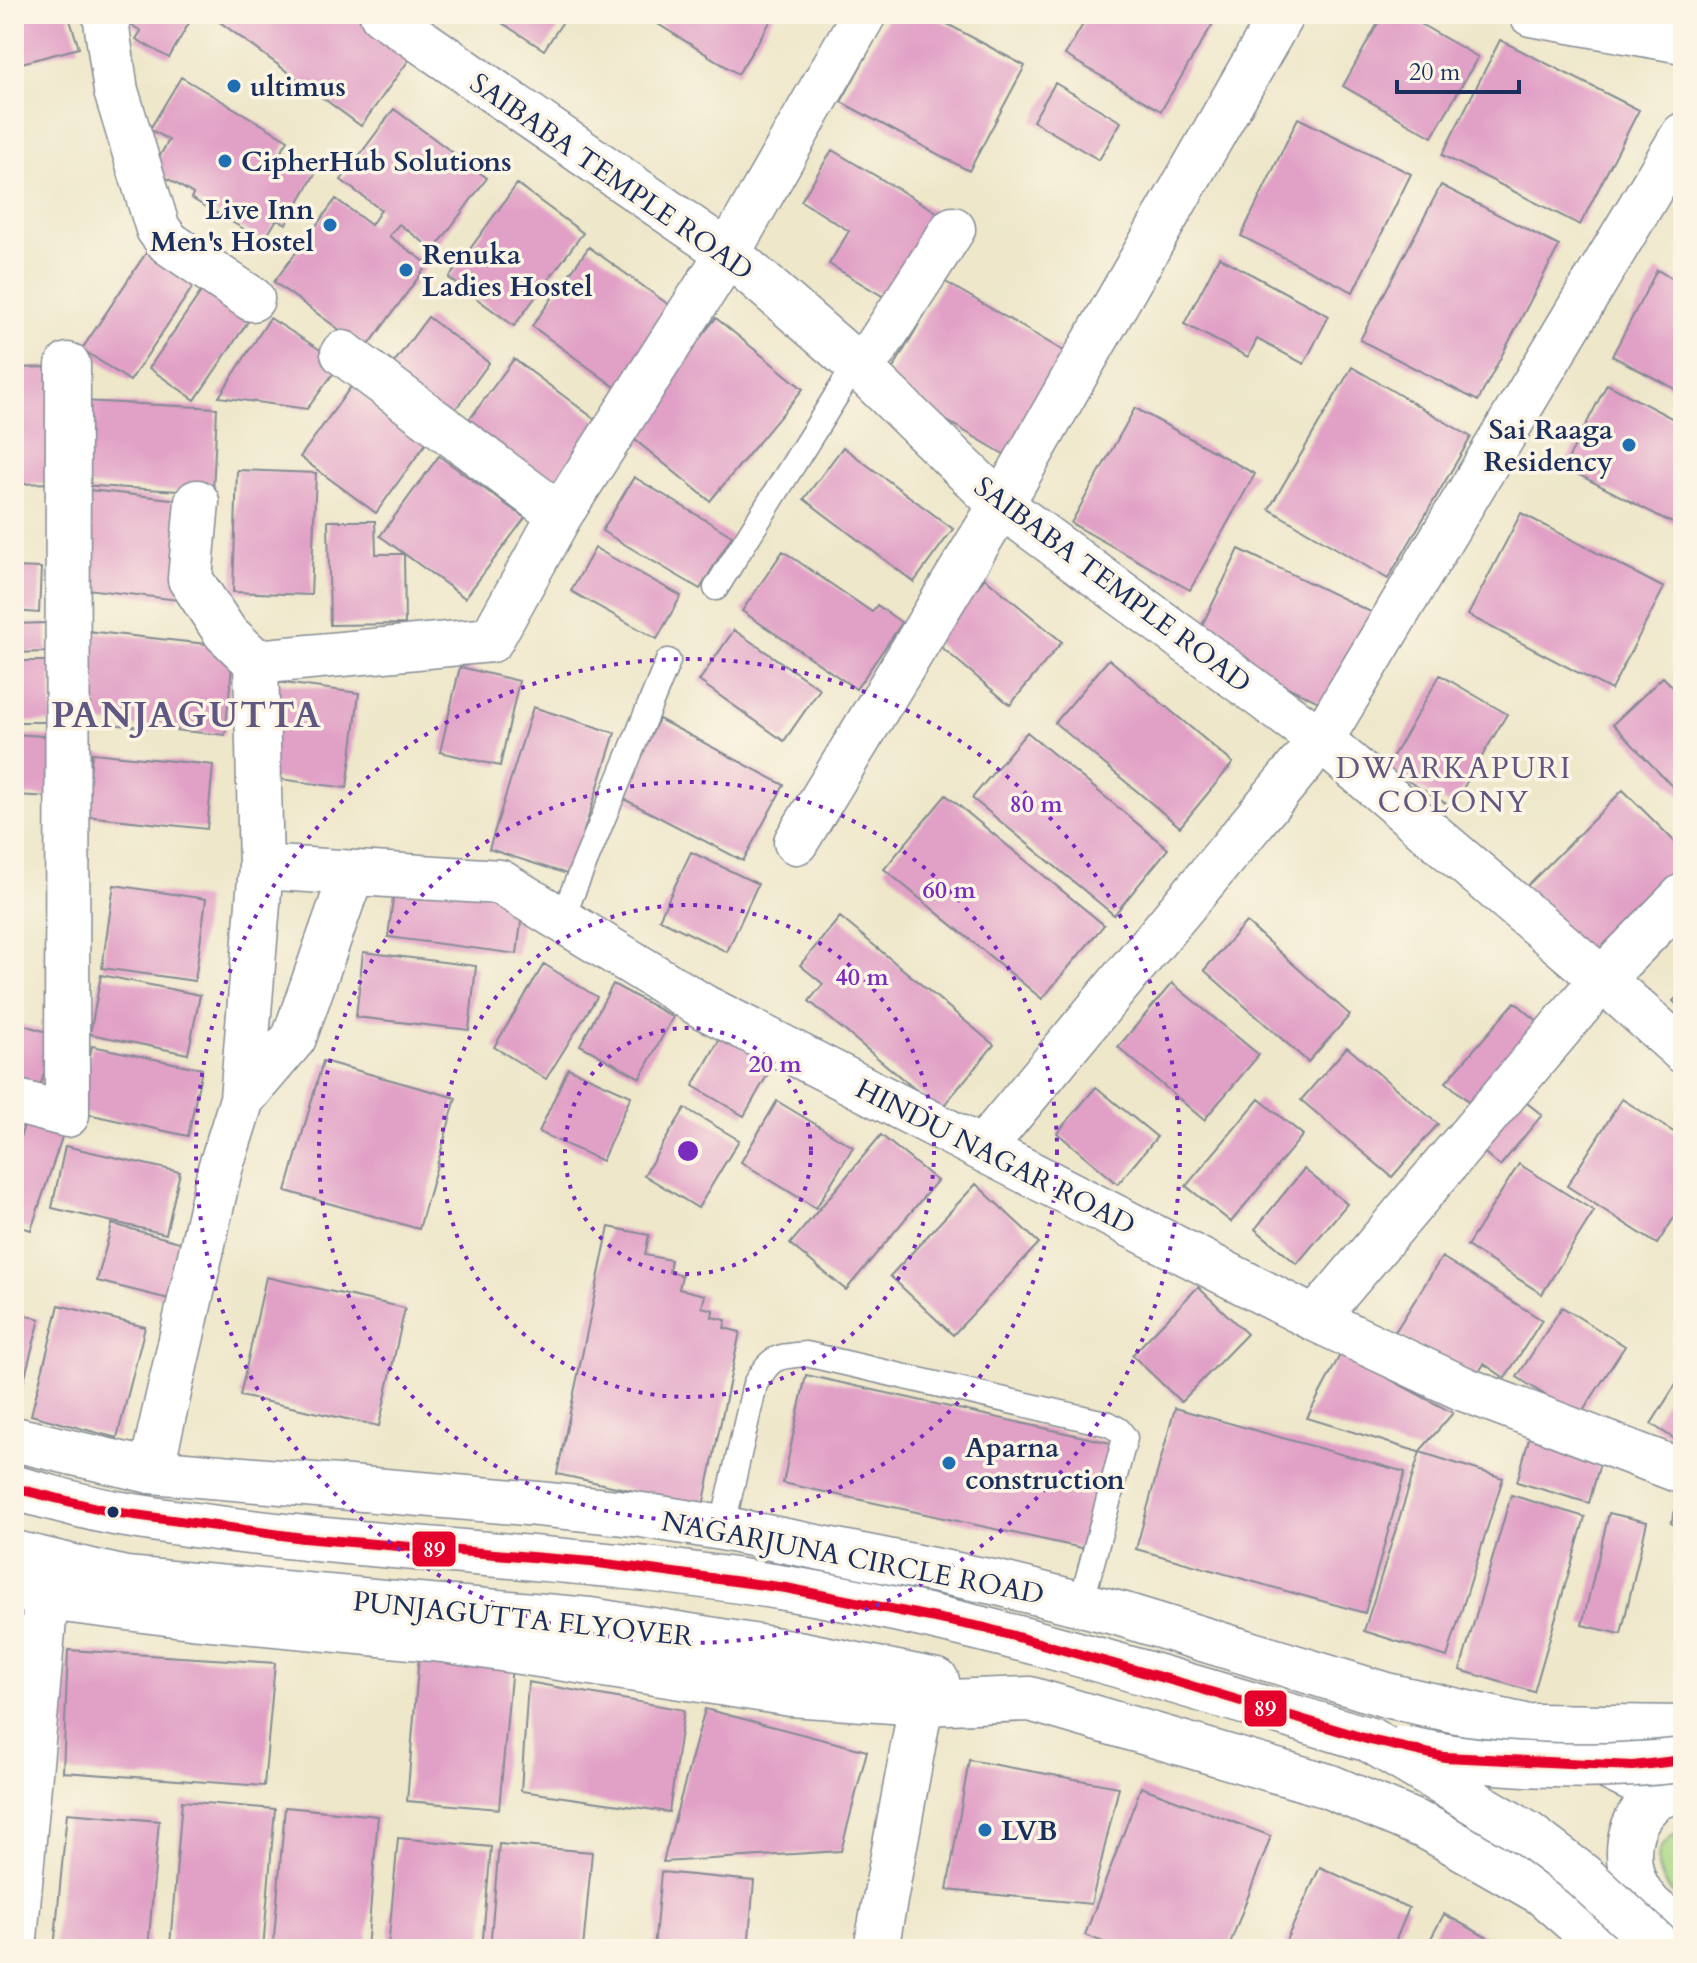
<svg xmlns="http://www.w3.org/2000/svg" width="1697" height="1963" font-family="Cardo,serif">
<rect width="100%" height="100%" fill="#fcf5e5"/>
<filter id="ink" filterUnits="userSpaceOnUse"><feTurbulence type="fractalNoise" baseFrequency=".0125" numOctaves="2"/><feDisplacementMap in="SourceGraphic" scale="16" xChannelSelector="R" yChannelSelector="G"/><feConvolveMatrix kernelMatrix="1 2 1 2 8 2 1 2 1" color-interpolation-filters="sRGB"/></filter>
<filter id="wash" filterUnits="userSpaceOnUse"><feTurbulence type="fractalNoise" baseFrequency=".006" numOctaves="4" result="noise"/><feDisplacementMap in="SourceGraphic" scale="32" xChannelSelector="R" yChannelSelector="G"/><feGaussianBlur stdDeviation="1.8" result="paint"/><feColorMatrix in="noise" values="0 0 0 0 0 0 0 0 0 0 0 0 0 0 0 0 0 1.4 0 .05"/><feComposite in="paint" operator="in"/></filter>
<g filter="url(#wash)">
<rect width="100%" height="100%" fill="#eee7ca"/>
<path fill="#a6d583" stroke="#608270" stroke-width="2" d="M1683 1831V1900C1653 1885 1646 1843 1683 1831Z"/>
<g id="blocks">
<path fill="#e1a0c6" d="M14 14H68L79 48 14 65Z
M129 14H194L169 58 136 39 141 31 125 21Z
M209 14H353L411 57 361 126Z
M488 14H568L544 50Z
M642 14H775L738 74Z
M889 14H929L1025 66 969 171 841 102Z
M1089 14H1216L1218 15 1161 111 1065 55Z
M1383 14H1403L1478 57 1432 137 1343 86Z
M1500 40 1639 110 1580 225 1442 155Z
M181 77 288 140 280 153 315 174 286 224 277 219 264 241 191 198 193 194 152 169 169 140 150 129Z
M1055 83 1121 122 1099 160 1033 121Z
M394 109 487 178 434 250 399 224 389 236 428 264 366 349 274 282 336 199 371 225 381 210 341 180Z
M1298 118 1411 174 1353 292 1241 236Z
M832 150 945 217 899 306 829 264 849 231 801 201Z
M517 184 583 233 514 326 449 278Z
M1441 185 1559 246 1478 401 1360 340Z
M589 247 680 313 622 392 532 326Z
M148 250 196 282 130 381 82 349Z
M1219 257 1329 316 1304 364 1257 339 1248 357 1184 324Z
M1657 270 1683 284V393L1612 356Z
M944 281 1067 353 1007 456 884 384Z
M205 286 251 317 195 400 149 368Z
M428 317 489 363 447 421 384 376Z
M270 318 341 363 307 409 219 397Z
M716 318 803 389 710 501 623 430Z
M514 359 600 423 549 491 463 428Z
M51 367 56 483 14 484V368Z
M1352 367 1471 437 1388 579 1269 509Z
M353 384 429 439 376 513 300 457Z
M1607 384 1683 424V516L1678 526 1564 467Z
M82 401 217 408 213 493 78 485Z
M1135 408 1255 474 1190 590 1071 523Z
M843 447 953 529 914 582 804 499Z
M439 456 525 518 465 598 380 536Z
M237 470 316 473 311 595 233 592Z
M634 477 732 536 700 589 602 531Z
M89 490 189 501 178 600 78 588Z
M1521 513 1664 588 1611 690 1468 615Z
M328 521H375L376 554H404L405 624 330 625Z
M595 548 681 596 657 639 571 591Z
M1239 549 1373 613 1327 706 1194 642Z
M783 551 872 612 877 605 902 623 856 689 742 611Z
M14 567 41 568 39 613 14 611Z
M985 578 1062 642 1010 705 933 640Z
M46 623 47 652 14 653V624Z
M734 630 820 689 784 741 699 681Z
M86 631 234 647 225 735 78 721Z
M1109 659 1233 763 1180 827 1055 723Z
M14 661H51L52 722H14Z
M460 667 519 681 500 766 440 752Z
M1440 675 1507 714 1452 807 1386 768Z
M1663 677 1683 697V798L1613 724Z
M276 682 359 693 347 788 264 777Z
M533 707 615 733 570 875 489 849Z
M659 719 784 785 743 861 618 796Z
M1027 732 1168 849 1114 915 972 798Z
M14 734 57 737 53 797 14 795Z
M92 753 213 765 207 829 86 816Z
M1623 790 1683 850V868L1589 962 1520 893Z
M946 795 1104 925 1042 999 884 869Z
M691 852 758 884 727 952 659 919Z
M395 883 524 899 517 954 388 937Z
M114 885 206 899 195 981 102 968Z
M840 917 994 1045 940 1110 809 1001 823 984 800 965Z
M1246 922 1350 1015 1308 1062 1204 970Z
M363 952 476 966 469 1030 356 1017Z
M544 964 597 997 546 1079 494 1047Z
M101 975 200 995 188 1054 90 1034Z
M1172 983 1259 1055 1204 1120 1118 1047Z
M613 984 673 1017 640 1078 580 1045Z
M1683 991V1011L1673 1001Z
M1515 1002 1549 1031 1480 1111 1446 1082Z
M14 1022 56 1035 34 1106 14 1100Z
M722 1035 773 1065 744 1116 693 1086Z
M92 1046 202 1069 188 1136 78 1112Z
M1347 1047 1438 1124 1392 1177 1301 1100Z
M323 1061 456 1098 419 1229 286 1191Z
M568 1068 631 1096 602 1161 539 1132Z
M1096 1087 1157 1137 1118 1184 1057 1133Z
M1512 1091 1542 1115 1500 1166 1471 1141Z
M1259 1099 1303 1135 1231 1222 1186 1186Z
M1622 1099 1683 1138V1204L1657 1244 1567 1186Z
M777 1101 853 1147 816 1208 741 1162Z
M685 1108 739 1140 698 1208 644 1175Z
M28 1112 66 1125 31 1230 14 1225V1157Z
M881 1135 937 1181 846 1290 790 1244Z
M65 1146 180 1172 166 1234 52 1208Z
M1519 1164 1594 1211 1542 1294 1467 1246Z
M1304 1169 1347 1204 1297 1264 1255 1229Z
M976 1184 1039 1243 953 1335 890 1276Z
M112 1224 183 1243 169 1299 97 1281Z
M609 1227 649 1235 645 1255 671 1260 669 1272 682 1275 679 1289 705 1295 702 1307 713 1310 712 1317 726 1320 724 1328 740 1332 703 1506 557 1474Z
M1442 1257 1542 1320 1505 1378 1484 1364 1473 1381 1395 1332Z
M266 1277 405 1308 379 1426 240 1396Z
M1198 1287 1247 1334 1181 1402 1132 1355Z
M59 1305 145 1327 117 1438 31 1415Z
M1562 1307 1625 1346 1579 1417 1517 1377Z
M14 1312 40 1319 15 1414H14Z
M1341 1353 1453 1413 1419 1452 1307 1418Z
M1683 1373V1444L1651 1424Z
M806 1375 1115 1444 1091 1550 783 1483Z
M1175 1408 1405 1472 1365 1613 1136 1549Z
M1530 1435 1602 1456 1589 1503 1517 1482Z
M1420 1452 1503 1478 1447 1657 1364 1631Z
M1683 1487V1527L1671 1523Z
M1511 1495 1585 1517 1534 1692 1460 1670Z
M1609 1513 1647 1522 1621 1634 1582 1625Z
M68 1650 275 1663 264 1786 63 1772Z
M419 1656 512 1665 499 1809 407 1801Z
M528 1682 684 1710 669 1812 521 1791Z
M705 1709 867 1751 841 1851 663 1862Z
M969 1760 1119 1787 1091 1904 947 1890Z
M1141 1787 1271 1836 1228 1949H1121L1085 1935Z
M182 1801 275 1809 263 1949H210L170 1945Z
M285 1807 378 1816 367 1949H273Z
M67 1813 159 1821 148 1949H54Z
M398 1838 491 1847 482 1949H388Z
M499 1844 592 1852 583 1949H490Z
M1320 1867 1409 1908 1392 1949H1282Z
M661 1872 754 1881 748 1949H654Z
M1444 1914 1508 1949H1425Z"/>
</g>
</g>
<g filter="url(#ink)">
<use href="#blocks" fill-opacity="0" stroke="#848b94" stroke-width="2"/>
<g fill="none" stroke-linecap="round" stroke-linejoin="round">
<defs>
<path id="service" d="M716 588 856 364
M562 918 668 661
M722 1529 755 1384C772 1356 774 1357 806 1354L1109 1424 1119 1430 1125 1438 1081 1604"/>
<path id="minor" d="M105 14 116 91 158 229 169 243 252 299
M382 14 728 253 856 364 1001 505 1321 740 1602 979 1683 1051
M343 353 560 515
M856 364 876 348 953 229
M197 502 190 579 225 632 256 662
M796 842 1001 505 1282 14
M261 867 500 882 704 1007 1315 1319 1464 1389 1683 1472
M242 1099 294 1038 352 873
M14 1101 67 1115 68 365
M982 1149 1321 740 1683 135
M1315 1319 1602 979 1683 896
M151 1471 220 1169 242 1099 261 867 256 662 491 640 560 515 728 253 864 14
M14 1949 46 1598
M876 1949 921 1703"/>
<path id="tertiary" d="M1531 14 1683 41"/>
<path id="primary" d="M14 1439 151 1471 538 1504 635 1514 716 1527 998 1583 1121 1614 1386 1695 1520 1725 1664 1795
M14 1488C48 1496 81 1507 115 1513 337 1551 563 1551 785 1588 985 1621 1177 1682 1370 1740
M14 1553 125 1579 590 1620 803 1654 937 1681
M14 1585 46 1598 191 1616 443 1640 791 1694 921 1703 1030 1699 1328 1786 1428 1828 1542 1893 1606 1949
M1534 1726 1683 1728
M1683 1787C1610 1802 1612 1904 1683 1925"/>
</defs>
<use href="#service" stroke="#848b94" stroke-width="27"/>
<use href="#minor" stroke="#848b94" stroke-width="47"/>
<use href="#tertiary" stroke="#848b94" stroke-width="47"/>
<use href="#primary" stroke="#848b94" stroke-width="47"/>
<use href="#service" stroke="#fff" stroke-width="24"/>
<use href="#minor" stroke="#fff" stroke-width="44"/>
<use href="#tertiary" stroke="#fff" stroke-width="44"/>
<use href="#primary" stroke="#fff" stroke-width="44"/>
<defs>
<path id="primary-bridge" d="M1370 1740 1528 1834 1582 1875 1662 1949
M1404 1748C1488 1767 1598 1770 1683 1760"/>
</defs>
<use href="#primary-bridge" stroke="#848b94" stroke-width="47" stroke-linecap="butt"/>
<use href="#primary-bridge" stroke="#fff" stroke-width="44"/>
<defs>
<path id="bus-1" d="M14 1488 113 1512 303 1538 591 1562 786 1588 985 1628 1178 1682 1370 1740 1444 1757 1633 1766 1683 1760"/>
</defs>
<use href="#bus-1" stroke="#fcf5e5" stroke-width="16"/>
<use href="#bus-1" stroke="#e4002b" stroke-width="10"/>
</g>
</g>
<g fill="none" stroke="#7b2cbf" stroke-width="4" stroke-dasharray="4 8">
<circle cx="688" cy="1151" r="123"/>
<circle cx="688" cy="1151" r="246"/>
<circle cx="688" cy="1151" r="369"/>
<circle cx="688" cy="1151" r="492"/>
</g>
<g fill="#1f6fb2" stroke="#fcf5e5" stroke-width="3">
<circle cx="234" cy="86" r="8"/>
<circle cx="225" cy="161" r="8"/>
<circle cx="330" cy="225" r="8"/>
<circle cx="406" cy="270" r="8"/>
<circle cx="1629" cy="445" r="8"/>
<circle cx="949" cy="1463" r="8"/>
<circle cx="985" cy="1830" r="8"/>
</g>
<circle fill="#1b2f5e" stroke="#fcf5e5" stroke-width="3" cx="113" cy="1512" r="7"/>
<g text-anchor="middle" stroke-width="7" stroke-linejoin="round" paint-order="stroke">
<g font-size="28" font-weight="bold" fill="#1b2f5e" stroke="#fcf5e5" text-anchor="start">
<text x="250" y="96">ultimus</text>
<text x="241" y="171">CipherHub Solutions</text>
<text x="314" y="219" text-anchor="end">Live Inn<tspan x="314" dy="32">Men's Hostel</tspan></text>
<text x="422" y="264">Renuka<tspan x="422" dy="32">Ladies Hostel</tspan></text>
<text x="1613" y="439" text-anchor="end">Sai Raaga<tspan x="1613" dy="32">Residency</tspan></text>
<text x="965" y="1457">Aparna<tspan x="965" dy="32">construction</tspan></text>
<text x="1001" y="1840">LVB</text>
</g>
<g font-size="28" fill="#1b2f5e" stroke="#fcf5e5">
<text transform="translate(612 176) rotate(35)" y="10">SAIBABA TEMPLE ROAD</text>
<text transform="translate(1113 584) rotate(37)" y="10">SAIBABA TEMPLE ROAD</text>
<text transform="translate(996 1156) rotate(27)" y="10">HINDU NAGAR ROAD</text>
<text transform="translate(853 1557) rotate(11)" y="10">NAGARJUNA CIRCLE ROAD</text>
<text transform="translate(523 1618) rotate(6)" y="10">PUNJAGUTTA FLYOVER</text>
</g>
<g font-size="30" letter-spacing="2" fill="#605782" stroke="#fcf5e5">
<text x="1454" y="778">DWARKAPURI<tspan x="1454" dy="34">COLONY</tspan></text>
</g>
<g font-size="36" font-weight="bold" letter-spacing="2" fill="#605782" stroke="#fcf5e5">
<text x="187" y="727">PANJAGUTTA</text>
</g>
</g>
<circle cx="688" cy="1151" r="12" fill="#7b2cbf" stroke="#fcf5e5" stroke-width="4"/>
<g font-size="24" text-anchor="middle" font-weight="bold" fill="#7b2cbf" stroke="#fcf5e5" stroke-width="7" stroke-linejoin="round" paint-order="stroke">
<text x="1036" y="812">80 m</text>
<text x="949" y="898">60 m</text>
<text x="862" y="985">40 m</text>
<text x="775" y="1072">20 m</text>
</g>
<g stroke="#fcf5e5" stroke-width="3">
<rect x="411" y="1530" width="46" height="38" rx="8" fill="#e4002b"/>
<rect x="1243" y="1689" width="45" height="39" rx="8" fill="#e4002b"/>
</g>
<g font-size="22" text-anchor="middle" font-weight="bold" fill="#fff">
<text x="434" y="1557">89</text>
<text x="1265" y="1716">89</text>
</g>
<rect width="1697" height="1963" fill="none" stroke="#fcf5e5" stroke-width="48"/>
<path d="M1397 80v12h122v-12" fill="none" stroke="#1b2f5e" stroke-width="4"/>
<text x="1409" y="80" font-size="24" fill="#1b2f5e" stroke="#fcf5e5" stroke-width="6" paint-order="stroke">20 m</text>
</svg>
